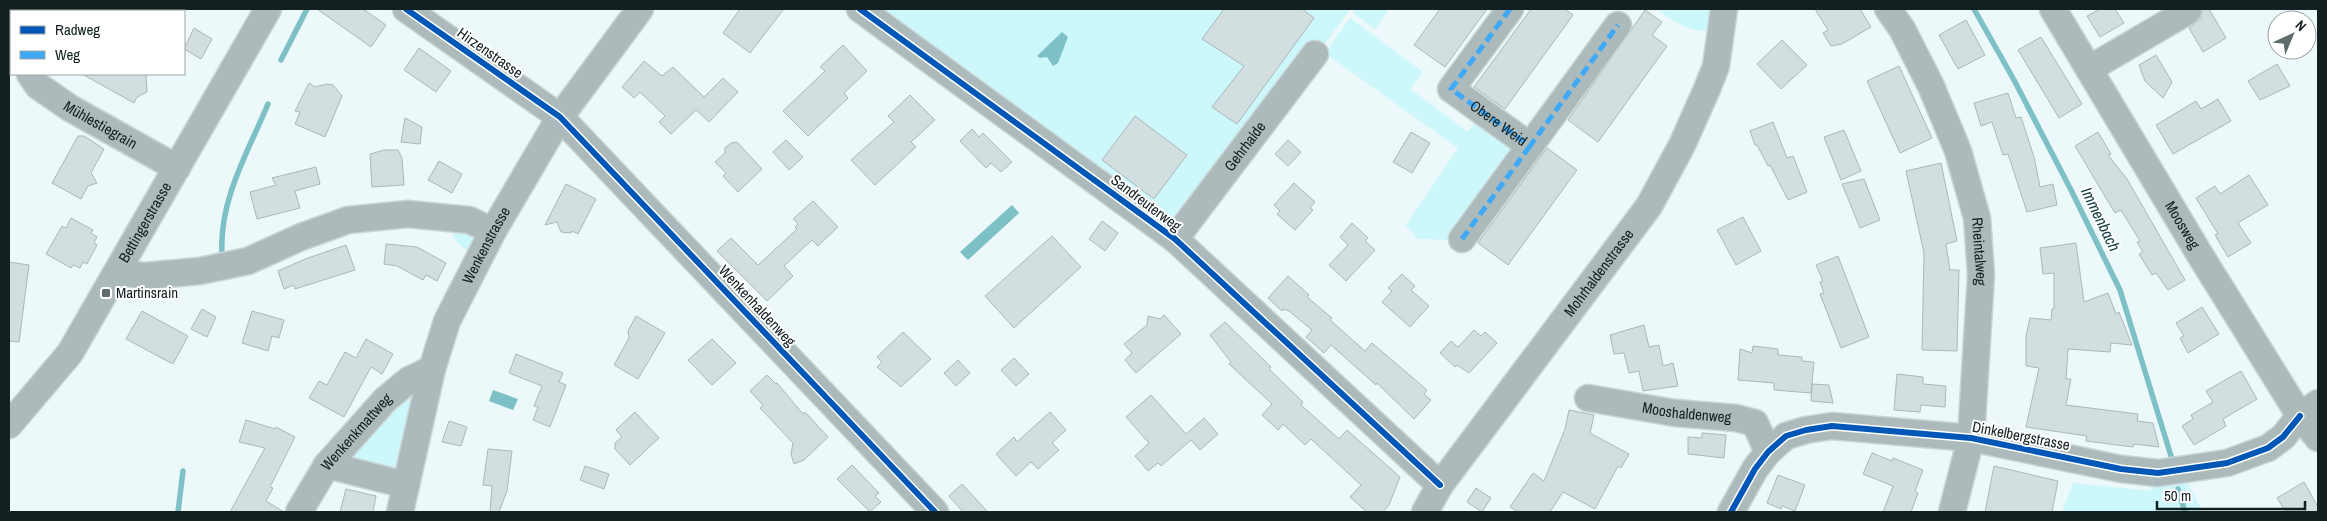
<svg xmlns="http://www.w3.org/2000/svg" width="2327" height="521" font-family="'Archivo Narrow',sans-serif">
<rect width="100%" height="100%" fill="#ecf8f9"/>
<path fill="#ccf7fb" d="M860 9H1351L1175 239Z
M1356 9H1389L1375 29 1353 13Z
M1657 9H1717L1711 29C1693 36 1671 20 1657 9Z
M1350 18 1423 72 1410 89 1468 132 1475 122 1518 152 1452 240 1418 239 1406 225 1458 148 1325 53Z
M449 218 493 231 480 258C458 245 453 243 449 218Z
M415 387 396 469 353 468 346 452Z
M2073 483 2152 491 2149 484 2188 483 2203 512H2062Z"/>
<path fill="#7dc1c6" d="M1062 32 1068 37 1058 63 1053 66 1047 57 1040 58 1037 56Z
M1012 205 1019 213 968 260 960 252Z
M493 390 518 399 513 410 489 401Z"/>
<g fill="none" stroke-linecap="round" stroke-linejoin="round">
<path stroke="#7dc1c6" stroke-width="5.5" d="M1974 9 2014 80 2071 190 2120 290 2171 456
M281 60 307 9
M222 253C219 200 248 152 268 104
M2178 489 2185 512
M178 512 183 471"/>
</g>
<path fill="#d2dedf" stroke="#acb8b8" d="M317 9H363L386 25 371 47Z
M740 9H784L750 53 723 33Z
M1224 9H1302L1314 18 1237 124 1212 107 1244 66 1202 39Z
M1440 9H1487L1445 67 1414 45Z
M1531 9H1565L1573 15 1505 109 1474 87Z
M1815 9H1860L1871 27 1842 44 1831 46 1823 33 1828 30Z
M2100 9H2115L2124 23 2100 37 2087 16Z
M2202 9H2209L2226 38 2203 52 2189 28 2201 19Z
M1645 10 1662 22 1652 35 1667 46 1598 142 1568 120Z
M1966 20 1985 55 1958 69 1939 35Z
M194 28 212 39 201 59 184 49Z
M2041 37 2082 104 2059 118 2018 50Z
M1782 40 1807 65 1781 89 1757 64Z
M843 45 867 71 844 93 848 98 808 136 783 111 825 71 820 67Z
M419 48 451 71 436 92 404 70Z
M2156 55 2172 82 2163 98 2145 81 2139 65Z
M644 61 662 76 673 67 704 97 723 78 738 92 709 122 696 110 671 134 659 122 665 116 640 92 634 98 622 87Z
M2277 64 2290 86 2260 100 2248 81Z
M1899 66 1932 138 1900 153 1867 81Z
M82 74H146L147 92 137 97 134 103Z
M309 83 315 87 327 84 333 85 342 96 325 137 295 124 300 112 295 111Z
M2008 93 2016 118 2021 117 2034 157 2040 187 2053 184 2057 205 2027 212 2008 154 2003 155 1992 122 1981 126 1974 103Z
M910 95 935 120 911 142 916 147 875 185 851 160 894 122 888 116Z
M2218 99 2231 121 2173 154 2156 125 2196 101 2201 109Z
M1135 116 1187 155 1154 199 1102 160Z
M405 118 422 127 420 144 401 142Z
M1773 122 1787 158 1793 156 1807 192 1788 200 1770 165 1768 166 1757 145H1755L1750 131Z
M972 129 979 137 983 133 1012 162 1001 172 991 163 986 168 960 141Z
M1844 130 1861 171 1841 180 1824 137Z
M1411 132 1430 143 1412 173 1393 162Z
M2098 132 2111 154 2108 155 2127 179 2185 280 2168 290 2156 273 2152 275 2139 254 2143 252 2137 242 2140 241 2121 210 2115 213 2075 146Z
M78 136H84L104 149 91 173 97 183 88 186 81 199 52 183Z
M786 140 803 157 789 170 773 152Z
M1288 140 1301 152 1288 166 1275 154Z
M737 142 762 169 738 192 723 176 726 173 715 162 725 153V148L731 143Z
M1547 148 1577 170 1508 265 1478 243Z
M384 150H398L402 158 404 185 372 187 370 154Z
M439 161 462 174 452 193 428 180Z
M1941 163 1957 241 1946 244 1950 270H1959L1957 351 1922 350 1924 253 1906 171Z
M316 167 320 184 295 191 300 208 257 219 250 192 276 185 272 178Z
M2249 175 2268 205 2238 223 2251 243 2228 257 2215 235 2218 234 2196 198 2215 186 2220 194Z
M1864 179 1880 220 1860 228 1842 184Z
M1294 183 1315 202 1310 208 1313 210 1295 230 1277 214 1280 211 1274 205Z
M566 184 596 199 578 234 572 231 571 233 561 232 557 222 545 225Z
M813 201 838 227 818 246 812 240 784 266 793 276 767 301 717 251 731 238 758 265 797 229 795 227 798 224 793 219Z
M1743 217 1761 251 1736 265 1717 230Z
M71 218 93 230 91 233 97 237 94 243 97 245 87 264 83 262 80 268 73 265 71 268 46 254 62 226 66 228Z
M1102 221 1118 233 1105 251 1089 239Z
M1352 223 1368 238 1365 241 1375 250 1346 281 1329 265 1348 245 1340 237Z
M1052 236 1081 267 1014 328 985 296Z
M2076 243 2084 302 2108 293 2116 314 2119 312 2132 345 2111 343 2110 352 2068 349 2066 379H2071L2066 405 2138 414 2137 421 2153 423 2159 447 2134 444 2133 447 2086 441 2087 436 2026 427 2039 368 2026 366V336L2030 318 2051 320 2052 309H2054V273L2043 274 2040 248Z
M386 244 417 247 446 263 437 281 426 275 423 280 397 266 384 264Z
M346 245 355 270 295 289 294 285 284 289 278 271 305 259Z
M1838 256 1869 337 1841 348 1820 294 1824 293 1820 282 1823 281 1816 265Z
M9 262 29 265 19 342 9 341Z
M1402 274 1415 286 1411 290 1429 306 1410 327 1382 302 1392 291 1388 288Z
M1288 276 1309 295 1307 297 1332 318 1330 320 1365 351 1372 343 1427 390 1424 394 1431 400 1414 419 1377 383 1376 385 1331 345 1324 353 1306 337 1312 330 1289 311 1283 309 1282 311 1268 298Z
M2202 307 2219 334 2188 353 2180 338 2184 336 2176 323Z
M202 309 216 317 207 337 191 329Z
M142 311 188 336 173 364 126 339Z
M252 311 284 320 279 338 272 336 268 351 242 343Z
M1164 315 1181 334 1136 373 1125 360 1132 353 1124 344 1147 325 1148 316 1160 319Z
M636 316 665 333 638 379 614 365 629 338 628 331Z
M1225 322 1271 367 1269 369 1303 402 1301 405 1339 439 1347 430 1400 477 1389 505 1383 512H1367L1350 497 1361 485 1311 439 1305 445 1283 424 1278 430 1262 415 1272 404 1229 364 1231 362 1210 335Z
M1644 325 1649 347 1659 345 1663 366 1673 363 1678 386 1643 391 1639 371 1629 373 1624 353 1614 354 1610 335Z
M1474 330 1481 336 1485 332 1497 343 1469 373 1457 365 1455 367 1440 353 1451 341 1458 347Z
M903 332 931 359 901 387 877 367 882 362 877 357Z
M366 339 393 354 382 374 371 367 344 417 309 398 319 381 327 385 345 352 356 358Z
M712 339 736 363 712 385 688 360Z
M1753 346 1778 349V355L1802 357V361L1814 362 1811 393 1774 390V383L1738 380 1740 349 1752 353Z
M516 354 563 373 559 382 566 385 550 427 533 420 538 407 534 406 542 386 509 373Z
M1014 358 1029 374 1016 386 1001 370Z
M958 360 970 373 956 386 944 373Z
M2241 371 2257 399 2223 419 2226 426 2194 445 2182 426 2193 419 2191 415 2213 402 2206 391Z
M1897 374 1923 377V384L1946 386 1945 407 1921 405 1920 412 1894 410Z
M767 375 775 383H777L803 414 805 412 828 437 804 460 794 464 791 454 793 443 760 408 763 405 750 391Z
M1812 384 1829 385 1833 403 1811 401Z
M1151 395 1186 434 1204 418 1218 434 1200 450 1191 440 1161 466 1158 463 1148 471 1135 456 1149 443 1126 417Z
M1569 410 1594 415 1590 433 1629 454 1621 468 1618 466 1595 509 1563 492 1550 512H1518L1510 507 1533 473 1544 481 1565 429Z
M635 412 659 438 630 465 615 449V443L622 437 616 430Z
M1050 412 1066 430 1052 443 1059 450 1038 469 1031 462 1016 476 996 454 1014 437 1017 442Z
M246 420 275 429 276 427 295 437 270 487 273 488 266 501 284 512H230L265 448 239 442Z
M449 421 467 427 461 446 442 442Z
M1702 433 1726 435 1724 458 1688 454V437L1702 438Z
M488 449 512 451 507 491 499 512H490L492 486 483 485Z
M1872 453 1892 461 1893 458 1923 470 1915 491 1918 493 1911 512H1883L1893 486 1863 474Z
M852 465 879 493 875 496 881 502 870 512 837 479Z
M585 466 609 474 604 489 580 480Z
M1994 466 2058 481 2052 512H1985Z
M1778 475 1805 485 1795 511 1782 506 1781 509 1767 503Z
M2304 482 2318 507V512H2286L2277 498Z
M962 484 988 512H963L949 496Z
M1476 488 1491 498 1482 512 1467 502Z
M346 489 376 496 373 512H340Z"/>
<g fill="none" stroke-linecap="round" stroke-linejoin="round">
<defs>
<g id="minor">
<path d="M406 9 560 117 935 512"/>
<path d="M860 9 1175 239 1440 485"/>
<path d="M1510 9 1451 89 1530 146 1618 25"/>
<path id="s1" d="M1888 9 1902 29 1931 86 1958 151 1977 218 1981 275 1971 438 1952 512"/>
<path id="s2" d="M2053 9 2197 250 2300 416 2318 438"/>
<path d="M9 25 11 33"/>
<path d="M2089 69 2188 11"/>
<path id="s3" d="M30 74 38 86 70 108 177 168"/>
<path id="s4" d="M1175 239 1315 54"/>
<path d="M1462 239 1530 146"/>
<path d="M118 272 145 276 200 271 248 261 301 237 348 220 408 214 469 220 493 231"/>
<path id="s5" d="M1588 398 1675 413 1736 418 1755 423 1768 452"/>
<path id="s6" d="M9 425 70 353 268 9"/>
<path d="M327 465 406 485"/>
<path id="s7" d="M299 512 327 465 385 400 409 380 432 369"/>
<path id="s8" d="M400 512 432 369 447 321 493 231 560 117 640 9"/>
<path id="s9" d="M1425 512 1440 485 1649 206 1682 145 1707 89 1716 66 1724 9"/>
<path d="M1731 512 1755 469 1768 452 1786 436 1806 430 1832 426 1971 438 2121 469 2158 473 2227 463 2268 448 2283 437 2300 416 2318 403"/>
</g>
</defs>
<use href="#minor" stroke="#cad5d6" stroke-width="29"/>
<use href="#minor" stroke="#adbabb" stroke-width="26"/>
<g stroke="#3fa9f5" stroke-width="5" stroke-dasharray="10 5" stroke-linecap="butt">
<path id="s10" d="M1510 9 1451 89 1530 146 1618 25"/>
<path d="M1462 239 1530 146"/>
</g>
<defs>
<path id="cycleway" d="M406 9 560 117 935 512
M860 9 1175 239 1440 485
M1731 512 1755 469 1768 452 1786 436 1806 430 1832 426 1971 438 2121 469 2158 473 2227 463 2268 448 2283 437 2300 416"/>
</defs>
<use href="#cycleway" stroke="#fff" stroke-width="9"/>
<use href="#cycleway" stroke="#0057b8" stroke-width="6"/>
</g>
<rect fill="#5e6c6d" stroke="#fff" stroke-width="2" x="101" y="288" width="10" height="10" rx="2.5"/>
<g text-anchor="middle" stroke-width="4" stroke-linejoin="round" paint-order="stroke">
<g font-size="15" fill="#122021" stroke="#fff">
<text transform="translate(490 53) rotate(35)" y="5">Hirzenstrasse</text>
<text dy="5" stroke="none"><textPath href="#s10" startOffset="158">Obere Weid</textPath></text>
<text dy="5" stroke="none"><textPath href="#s3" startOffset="88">Mühlestiegrain</textPath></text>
<text dy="5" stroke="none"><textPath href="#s4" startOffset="116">Gehrhalde</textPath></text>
<text transform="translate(1146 203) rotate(37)" y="5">Sandreuterweg</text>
<text dy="5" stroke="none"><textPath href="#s6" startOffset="245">Bettingerstrasse</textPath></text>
<text dy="5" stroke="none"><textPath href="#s2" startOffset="252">Moosweg</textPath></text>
<text dy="5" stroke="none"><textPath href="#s8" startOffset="282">Wenkenstrasse</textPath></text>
<text dy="5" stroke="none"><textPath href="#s1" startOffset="262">Rheintalweg</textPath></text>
<text dy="5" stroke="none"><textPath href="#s9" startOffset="296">Mohrhaldenstrasse</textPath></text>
<text transform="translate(757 306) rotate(47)" y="5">Wenkenhaldenweg</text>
<text dy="5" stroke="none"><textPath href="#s5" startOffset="100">Mooshaldenweg</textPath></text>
<text dy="5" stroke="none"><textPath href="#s7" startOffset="99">Wenkenkmattweg</textPath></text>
<text transform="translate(2021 436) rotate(11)" y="5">Dinkelbergstrasse</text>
</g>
<g font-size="15" fill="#122021" stroke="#fff" text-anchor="start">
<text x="116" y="298">Martinsrain</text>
</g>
<g font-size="16" font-style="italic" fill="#164144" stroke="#fff">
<text transform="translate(2101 219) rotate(64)" y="6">Immenbach</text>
</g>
</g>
<rect width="2327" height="521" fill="none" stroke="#122021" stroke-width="20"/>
<rect x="10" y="10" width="175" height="65" fill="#ffffff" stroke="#a0a6a6"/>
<rect x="20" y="26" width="25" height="8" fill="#0057b8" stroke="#a0a6a6"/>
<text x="55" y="35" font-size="15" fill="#122021">Radweg</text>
<rect x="20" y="51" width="25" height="8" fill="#3fa9f5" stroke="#a0a6a6"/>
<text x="55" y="60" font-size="15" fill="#122021">Weg</text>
<g transform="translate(2292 35) rotate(44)"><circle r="24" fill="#ffffff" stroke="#a0a6a6"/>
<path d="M0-4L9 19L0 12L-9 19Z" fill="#5e6c6d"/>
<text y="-8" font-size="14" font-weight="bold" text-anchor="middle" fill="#122021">N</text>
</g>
<path d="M2157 501v8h148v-8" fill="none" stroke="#122021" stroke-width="2.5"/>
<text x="2164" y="501" font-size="15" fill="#122021" stroke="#ffffff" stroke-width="4" paint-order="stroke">50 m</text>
</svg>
